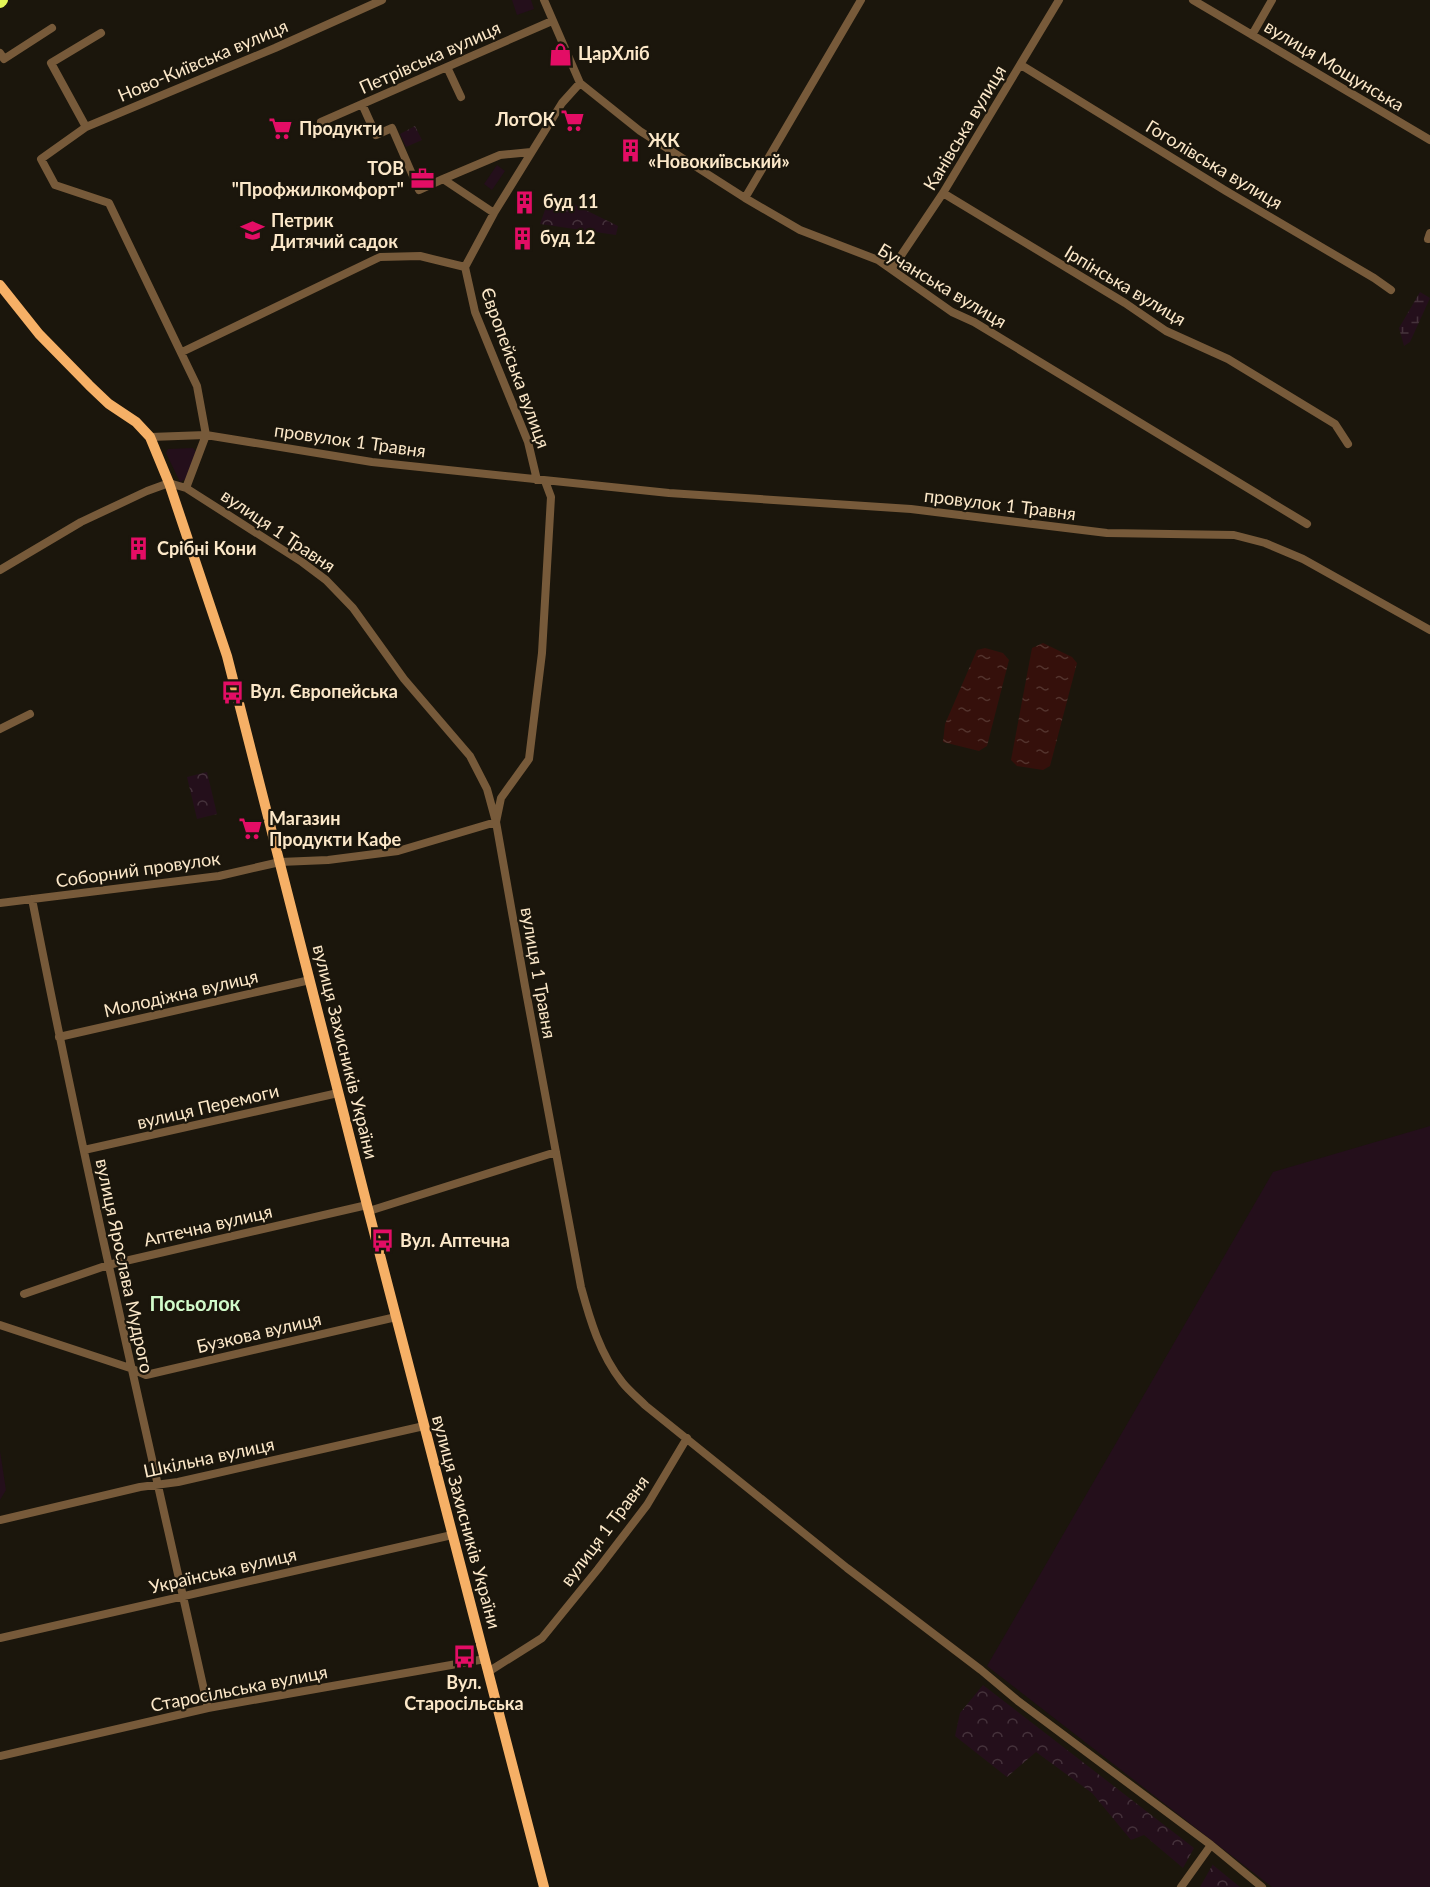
<svg xmlns="http://www.w3.org/2000/svg" width="1430" height="1887" font-family="Lato,sans-serif">
<defs>
<pattern id="forest-crowns" width="20" height="18" patternUnits="userSpaceOnUse" patternTransform="scale(1.5)"><rect width="20" height="18" fill="#240f1b"/><path d="M2 6a3 3 0 1 1 6 0M12 15a3 3 0 1 1 6 0" fill="none" stroke="#45323b"/></pattern>
<pattern id="wetland-marsh" width="20" height="14" patternUnits="userSpaceOnUse" patternTransform="scale(1.5)"><rect width="20" height="14" fill="#240f1b"/><path d="M1 5h8M5 5V1M11 12h8M15 12V8" fill="none" stroke="#45323b"/></pattern>
<pattern id="water-ripples" width="26" height="14" patternUnits="userSpaceOnUse" patternTransform="scale(1.5)"><rect width="26" height="14" fill="#35100b"/><path d="M2 4q2-2 4 0t4 0M15 11q2-2 4 0t4 0" fill="none" stroke="#53332d"/></pattern>
</defs>
<rect width="100%" height="100%" fill="#1b160c"/>
<path fill="#240f1b" d="M512 0H531L534 9 517 15Z
M497 165 505 171 492 190 484 184Z
M193 448 196 452 186 479 180 482 166 453 168 449Z
M1430 1126V1887H1272L987 1666 1273 1172Z
M0 1451 6 1490 0 1500Z"/>
<path fill="url(#forest-crowns)" d="M415 126 422 140 406 147 400 134Z
M551 193 618 226 616 235 540 224Z
M207 772 217 814 197 819 187 777Z
M983 1685 1194 1848 1183 1868 1144 1835 1131 1840 1092 1793 1036 1752 1007 1777 955 1736 960 1713Z
M1213 1864V1865L1240 1887H1200Z"/>
<path fill="url(#wetland-marsh)" d="M1420 292 1430 298 1410 342 1404 346 1399 328Z"/>
<path fill="url(#water-ripples)" d="M1043 643 1072 657 1077 663 1050 766 1043 770 1017 766 1011 760 1032 648Z
M985 648 1003 653 1009 660 987 746 979 751 943 742 945 724 977 650Z"/>
<g fill="none" stroke-linecap="round" stroke-linejoin="round">
<path stroke="#775a3a" stroke-width="8" d="M544 0 580 83 640 131 745 198 800 230 878 260 952 312 974 322 1307 524
M1193 0 1430 140
M1252 35 1272 0
M0 53 4 59 52 28
M1021 65 1226 191 1374 278 1391 290
M447 67 461 97
M362 104 376 135 392 128 419 190 443 179
M321 122 552 21
M86 127 51 63 101 33
M943 193 1125 303 1166 331 1228 359 1335 424 1348 444
M745 198 861 0
M494 213 443 179 500 155 531 152
M1428 239 1430 233
M892 269 943 193 1059 0
M182 352 380 257 420 256 465 267
M150 437 206 435 372 462 669 493 911 509 1107 533 1234 535 1265 543 1303 559 1430 630
M537 480 528 442 475 312 465 267 494 213 562 103 580 83
M186 488 206 435 197 386 109 203 55 185 41 159 86 127 275 48 382 0
M0 570 81 522 147 491 169 483 186 488 302 562 326 580 353 608 404 679 470 756 487 789 496 822 525 986 581 1287C590 1320 600 1354 622 1382 629 1391 638 1398 646 1406L847 1568 981 1670 1018 1701 1211 1845 1262 1887
M0 729 30 714
M32 899C85 1170 148 1439 208 1708
M0 903 219 876 280 862 328 860 398 851 496 822 501 798 529 759 542 653 551 497 545 481
M59 1037 310 980
M84 1150 338 1093
M369 1211 556 1152
M24 1294 108 1265 367 1205
M0 1325 130 1368 146 1375 396 1317
M0 1520 140 1487 178 1482 424 1426
M0 1638 452 1535
M0 1756 208 1708 485 1659 488 1672 542 1638 598 1569 647 1505 687 1438
M1181 1887 1211 1845"/>
<path stroke="#f6b066" stroke-width="10" d="M0 285 39 334 89 385 109 404 136 422 150 437 169 483 227 656 367 1205 544 1887"/>
<path stroke="#e3f557" stroke-width="12" d="M0 2 2 0"/>
</g>
<defs>
<symbol id="shop-bare" viewBox="-9 -9 18 18"><path d="M-5-2.5h2.3a2.7 3.5 0 0 1 5.4 0H5L5.5 6h-11ZM-1.5-2.5h3a1.5 2.3 0 0 0-3 0Z" fill="#e30d65" stroke="#1b160c" stroke-width="2.5" paint-order="stroke"/></symbol>
<symbol id="supermarket-bare" viewBox="-9 -9 18 18"><path d="M-6-5.5h2.5l.6 2H6L4.5 2H-2.5L-4.4-4H-6ZM-1.5 3.2a1.3 1.3 0 1 0 .1 0ZM3 3.2a1.3 1.3 0 1 0 .1 0Z" fill="#e30d65" stroke="#1b160c" stroke-width="2.5" paint-order="stroke"/></symbol>
<symbol id="building-bare" viewBox="-9 -9 18 18"><path d="M-4-6H4V6H1V3H-1V6H-4ZM-2.5-4.3h1.7v1.8h-1.7ZM.8-4.3h1.7v1.8H.8ZM-2.5-1h1.7V.8h-1.7ZM.8-1h1.7V.8H.8Z" fill="#e30d65" stroke="#1b160c" stroke-width="2.5" paint-order="stroke"/></symbol>
<symbol id="office-bare" viewBox="-9 -9 18 18"><path d="M-6-3h4V-5.5h4V-3h4V5H-6ZM-1-4.5V-3h2v-1.5ZM-6 0V1H6V0Z" fill="#e30d65" stroke="#1b160c" stroke-width="2.5" paint-order="stroke"/></symbol>
<symbol id="school-bare" viewBox="-9 -9 18 18"><path d="M0-5L7-2L0 1L-7-2ZM-4 1L0 2.5L4 1V4Q0 6-4 4Z" fill="#e30d65" stroke="#1b160c" stroke-width="2.5" paint-order="stroke"/></symbol>
<symbol id="bus-bare" viewBox="-9 -9 18 18"><path d="M-5-6H5V4H4V6H2V4H-2V6H-4V4H-5ZM-3.5-4V0h7V-4ZM-3.5 1.2v1.5H-2V1.2ZM2 1.2v1.5H3.5V1.2Z" fill="#e30d65" stroke="#1b160c" stroke-width="2.5" paint-order="stroke"/></symbol>
</defs>
<g fill-rule="evenodd">
<use href="#shop-bare" x="544" y="38" width="33" height="33"/>
<use href="#supermarket-bare" x="556" y="104" width="33" height="33"/>
<use href="#supermarket-bare" x="264" y="112" width="33" height="33"/>
<use href="#building-bare" x="614" y="134" width="33" height="33"/>
<use href="#office-bare" x="406" y="162" width="33" height="33"/>
<use href="#building-bare" x="508" y="186" width="33" height="33"/>
<use href="#school-bare" x="236" y="214" width="33" height="33"/>
<use href="#building-bare" x="506" y="222" width="33" height="33"/>
<use href="#building-bare" x="122" y="532" width="33" height="33"/>
<use href="#bus-bare" x="216" y="676" width="33" height="33"/>
<use href="#supermarket-bare" x="234" y="812" width="33" height="33"/>
<use href="#bus-bare" x="366" y="1224" width="33" height="33"/>
<use href="#bus-bare" x="448" y="1640" width="33" height="33"/>
</g>
<g text-anchor="middle" stroke-width="4.5" stroke-linejoin="round" paint-order="stroke">
<g font-size="18" font-weight="bold" fill="#fce8c9" stroke="#1b160c" text-anchor="start">
<text x="578" y="60">ЦарХліб</text>
<text x="555" y="126" text-anchor="end">ЛотОК</text>
<text x="299" y="135">Продукти</text>
<text x="648" y="147">ЖК<tspan x="648" dy="21">«Новокиївський»</tspan></text>
<text x="404" y="175" text-anchor="end">ТОВ<tspan x="404" dy="21">"Профжилкомфорт"</tspan></text>
<text x="543" y="208">буд 11</text>
<text x="271" y="227">Петрик<tspan x="271" dy="21">Дитячий садок</tspan></text>
<text x="540" y="244">буд 12</text>
<text x="157" y="555">Срібні Кони</text>
<text x="250" y="698">Вул. Європейська</text>
<text x="269" y="825">Магазин<tspan x="269" dy="21">Продукти Кафе</tspan></text>
<text x="400" y="1247">Вул. Аптечна</text>
<text x="464" y="1689" text-anchor="middle">Вул.<tspan x="464" dy="21">Старосільська</tspan></text>
</g>
<g font-size="18" fill="#fce8c9" stroke="#1b160c">
<text transform="translate(430 58) rotate(-24)" y="6">Петрівська вулиця</text>
<text transform="translate(203 61) rotate(-23)" y="6">Ново-Київська вулиця</text>
<text transform="translate(1334 66) rotate(31)" y="6">вулиця Мощунська</text>
<text transform="translate(965 128) rotate(-59)" y="6">Канівська вулиця</text>
<text transform="translate(1214 165) rotate(31)" y="6">Гоголівська вулиця</text>
<text transform="translate(942 286) rotate(31)" y="6">Бучанська вулиця</text>
<text transform="translate(1125 286) rotate(31)" y="6">Ірпінська вулиця</text>
<text transform="translate(515 368) rotate(70)" y="6">Європейська вулиця</text>
<text transform="translate(350 441) rotate(8)" y="6">провулок 1 Травня</text>
<text transform="translate(1000 505) rotate(7)" y="6">провулок 1 Травня</text>
<text transform="translate(278 531) rotate(34)" y="6">вулиця 1 Травня</text>
<text transform="translate(138 870) rotate(-8)" y="6">Соборний провулок</text>
<text transform="translate(538 973) rotate(80)" y="6">вулиця 1 Травня</text>
<text transform="translate(181 994) rotate(-13)" y="6">Молодіжна вулиця</text>
<text transform="translate(345 1052) rotate(76)" y="6">вулиця Захисників України</text>
<text transform="translate(208 1107) rotate(-13)" y="6">вулиця Перемоги</text>
<text transform="translate(208 1226) rotate(-13)" y="6">Аптечна вулиця</text>
<text transform="translate(124 1266) rotate(78)" y="6">вулиця Ярослава Мудрого</text>
<text transform="translate(259 1333) rotate(-13)" y="6">Бузкова вулиця</text>
<text transform="translate(209 1458) rotate(-12)" y="6">Шкільна вулиця</text>
<text transform="translate(466 1522) rotate(75)" y="6">вулиця Захисників України</text>
<text transform="translate(605 1531) rotate(-53)" y="6">вулиця 1 Травня</text>
<text transform="translate(223 1571) rotate(-13)" y="6">Українська вулиця</text>
<text transform="translate(239 1689) rotate(-11)" y="6">Старосільська вулиця</text>
</g>
<g font-size="20" font-weight="bold" fill="#d2fccb" stroke="#1b160c">
<text x="195" y="1311">Посьолок</text>
</g>
</g>
</svg>
